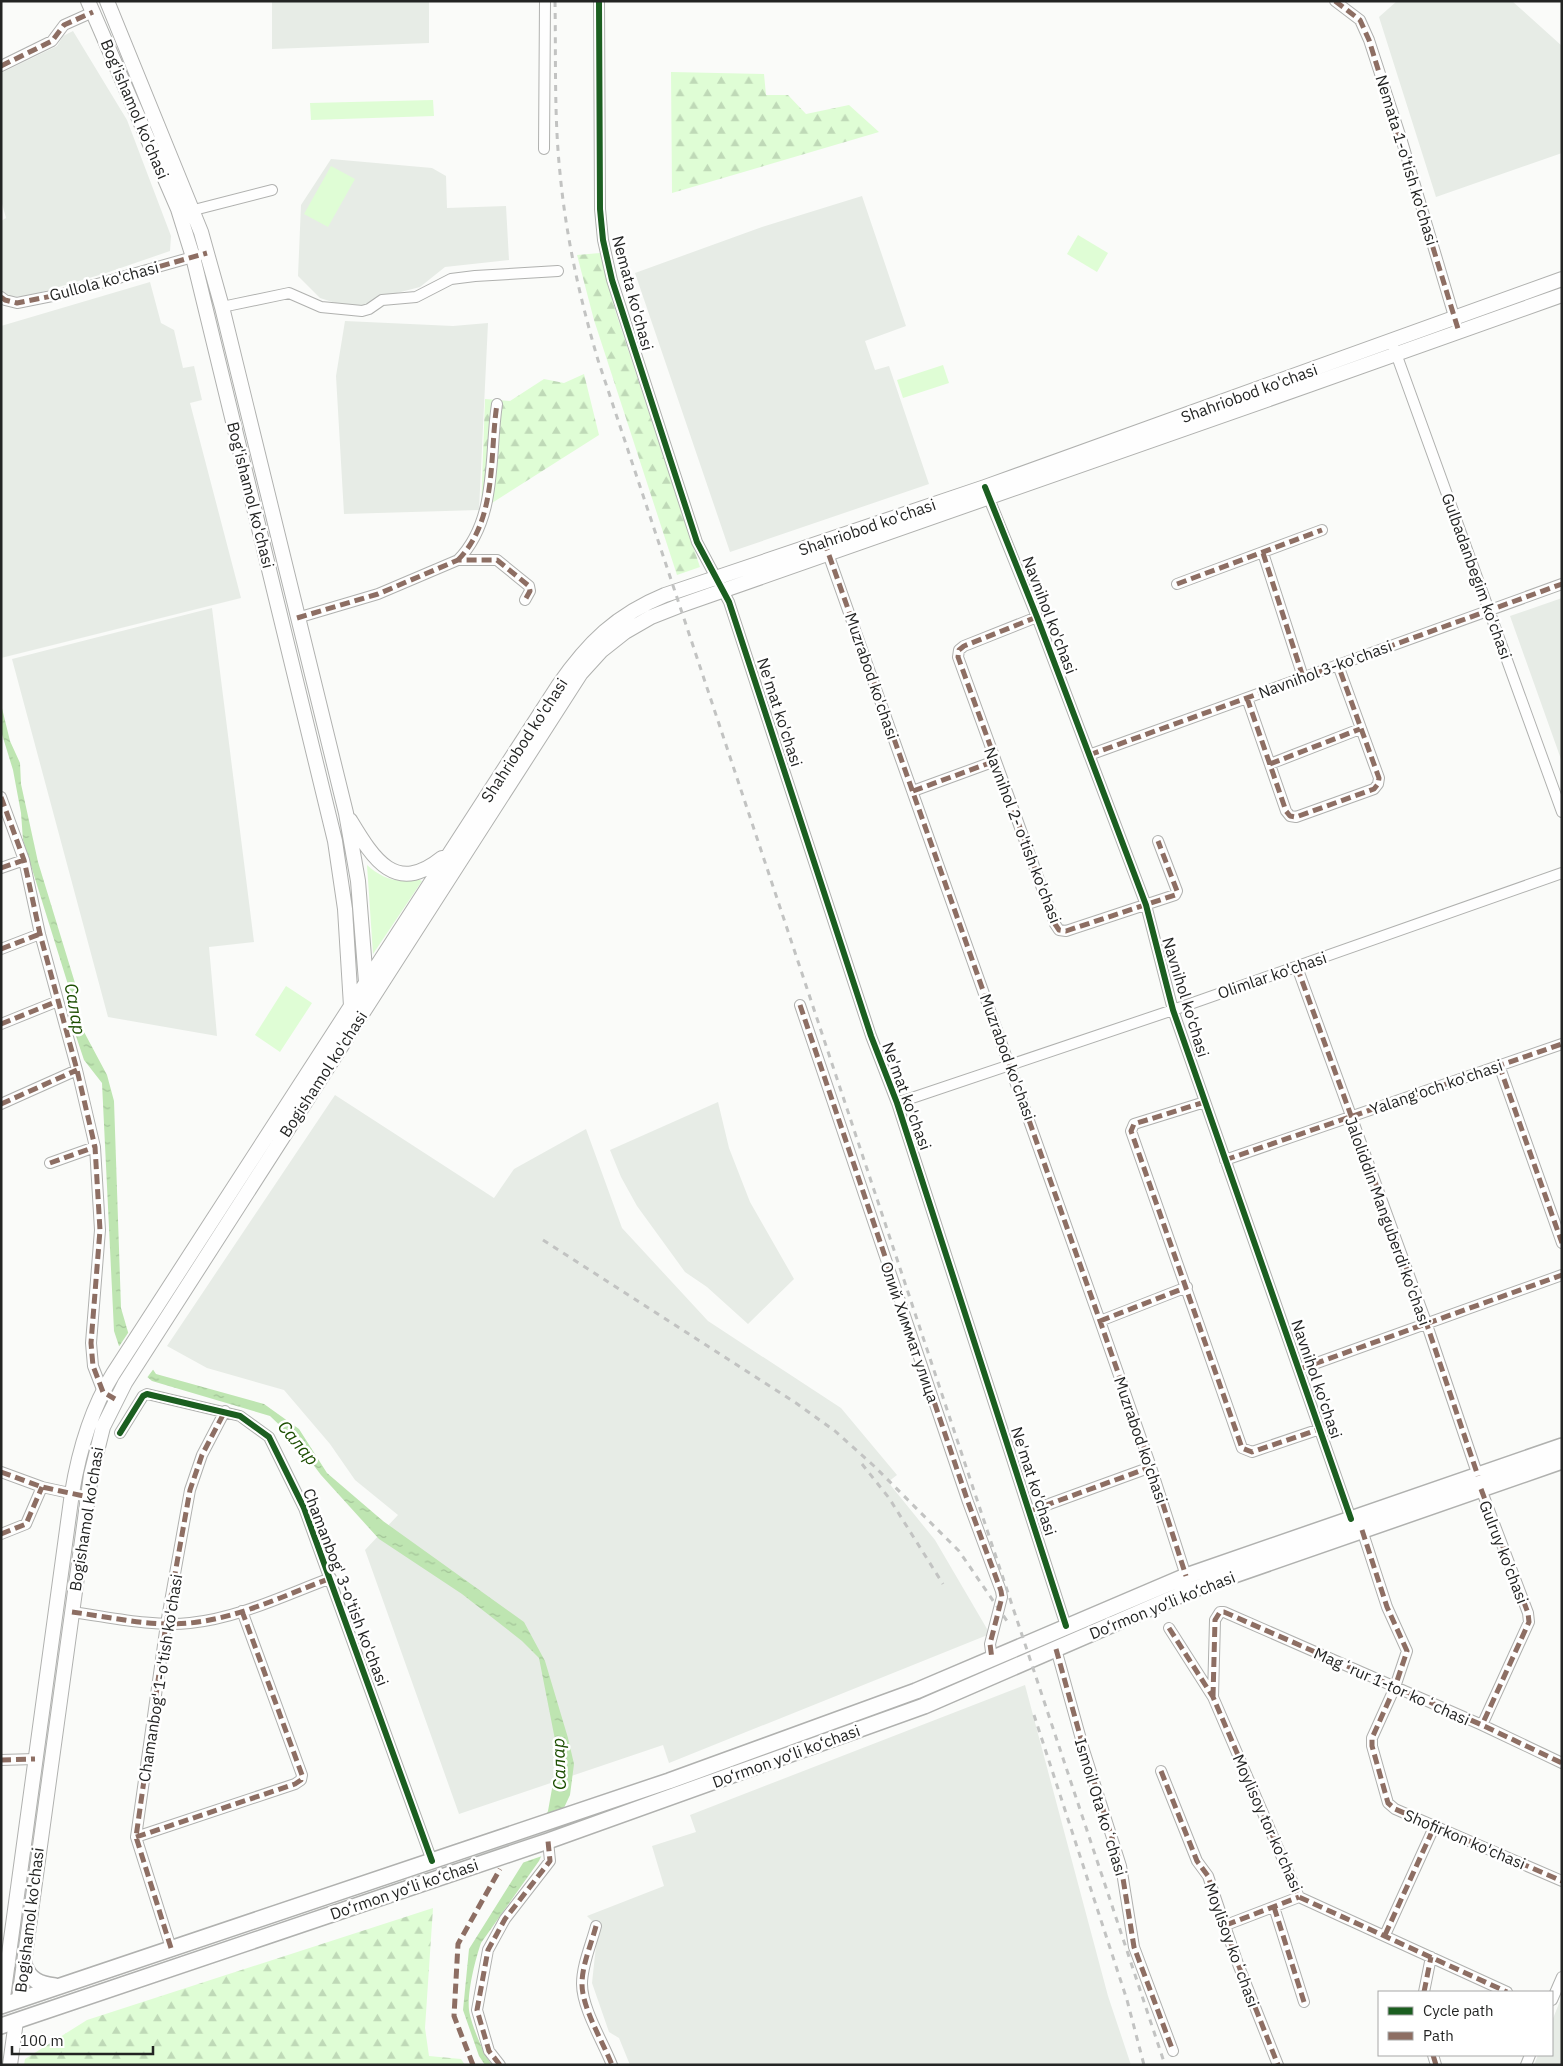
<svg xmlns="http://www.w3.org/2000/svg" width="1563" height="2066" font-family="'IBM Plex Sans',sans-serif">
<defs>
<pattern id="forest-firs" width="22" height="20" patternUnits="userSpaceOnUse" patternTransform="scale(1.25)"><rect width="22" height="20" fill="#dffdd5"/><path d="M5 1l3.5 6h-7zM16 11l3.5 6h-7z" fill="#bfd9b7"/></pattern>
<pattern id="water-ripples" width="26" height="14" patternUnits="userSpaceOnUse" patternTransform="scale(1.25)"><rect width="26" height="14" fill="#bee5b1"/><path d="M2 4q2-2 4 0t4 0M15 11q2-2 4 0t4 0" fill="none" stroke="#a3c498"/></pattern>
</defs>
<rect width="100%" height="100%" fill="#fafbf9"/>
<path fill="#e7ece6" d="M272 1H429V43L272 49Z
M1397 1H1512L1562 46V153L1436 197 1379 17Z
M73 31 127 120 171 236 170 251 106 273 28 296 3 297 1 292V221L6 218 1 200V73L57 46 63 36Z
M331 159 432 168 446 176 447 208 506 206 509 260 445 267 420 287 389 295 357 310 320 298 298 276 301 205Z
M862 196 906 326 865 341 875 370 889 366 929 484 730 552 635 273 762 227Z
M150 282 161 323 174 330 183 368 194 366 202 400 190 403 241 598 1 658V326Z
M345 321 453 326 488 323 479 510 344 514 336 376Z
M1562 598V762L1510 616Z
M212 608 254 942 209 947 217 1036 108 1017 12 659Z
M335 1095 494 1198 514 1169 586 1129 622 1228 708 1321 841 1408 897 1475 888 1482 935 1540 990 1634 669 1763 663 1745 459 1814 365 1550 398 1515 355 1480 330 1444 284 1390 207 1368 167 1346Z
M718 1102 729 1148 750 1202 794 1279 748 1324 707 1287 685 1272 637 1206 621 1177 610 1150Z
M1025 1685 1108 1996 1131 2065H630L619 2038 609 2032 592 1983 598 1927 587 1916 664 1886 652 1846 696 1832 690 1815Z
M1562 1996V2065H1534L1538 2055H1552V2021Z"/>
<path fill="#dffdd5" d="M433 100 434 116 311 120 310 103Z
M331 166 355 179 328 227 304 214Z
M1078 235 1108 253 1097 272 1067 254Z
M943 365 949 383 903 398 897 380Z
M367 865C380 877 398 885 415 878L422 881 373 954Z
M286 986 312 1003 280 1052 255 1035Z"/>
<path fill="url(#forest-firs)" d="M671 72 764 74 766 95H788L806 114 849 105 879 132 672 193Z
M600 253 616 313 700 567 677 575 594 320 577 255Z
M584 374 599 435 481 510 485 399 510 401 544 379 564 383Z
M433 1908 425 2028 429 2056 461 2059 465 2065H24L25 2059 87 2020Z"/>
<path fill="url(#water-ripples)" d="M1 704 10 741 20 763 21 784 38 862 75 983 83 1030 107 1075 114 1101 121 1308 128 1332 156 1374 264 1404 299 1429 327 1473 383 1521 524 1622 545 1661 568 1738 574 1764 570 1795 539 1861 481 1943C475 1960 467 1993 469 2010 471 2024 483 2053 492 2065H485L479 2056 463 2010 469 1949 523 1863 548 1811 558 1755 539 1658 522 1641 462 1594 379 1539 321 1475 294 1439 270 1416 152 1381 134 1366 119 1346 114 1331 102 1083 84 1060 74 1030 70 991 23 840 21 813 13 770 1 731Z"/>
<path fill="#fafbf9" d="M130 1330 155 1367 146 1379 132 1367 118 1348Z
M568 1806 545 1855 519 1864 543 1815Z"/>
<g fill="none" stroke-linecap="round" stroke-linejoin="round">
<defs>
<path id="minor" d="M599 1 600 209 603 240 612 280 697 542 729 602 871 1036 897 1103 1066 1626
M1335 1 1360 20 1369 40 1401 138 1456 323
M1 66 52 41 64 25 93 12
M544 149 545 1
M194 210 272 190
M1 297 5 300 17 303 62 294 207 253
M222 307 289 293 321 307 362 311 369 309 382 300 416 297 451 279 475 276 558 271
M1394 348 1562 812
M986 491 1037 617 1146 905 1173 1010 1351 1519
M826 548 1100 1321 1151 1467 1186 1576
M1263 553 1303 677
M458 560C498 519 489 456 497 404
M1177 584 1322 530
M1037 617 964 646 959 650 958 657 1055 924 1059 930 1066 931 1175 895 1177 891 1158 841
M297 618 378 594 458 560H497L529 586 530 591 525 600
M1247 698 1286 811 1290 816 1296 817 1374 789 1378 784 1379 778 1338 665
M1089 755 1562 584
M1270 764 1360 729
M913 791 995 761
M1 797 24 860 40 934 77 1070 95 1147 100 1230 91 1343 93 1366 103 1392 115 1399
M1 868 24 860
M1 949 40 934
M1297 967 1426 1322 1478 1476
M800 1005 968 1502 1001 1591 1002 1597 990 1644 992 1659
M1 1024 58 1001
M1499 1065 1562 1243
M1205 1102 1134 1124 1131 1131 1242 1448 1252 1452 1320 1429
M897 1103 1173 1010 1562 873
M1 1104 77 1070
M1225 1160 1562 1044
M50 1163 95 1147
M1100 1321 1187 1287
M1300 1369 1562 1275
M120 1433 143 1396 147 1394 240 1416 269 1437 304 1508 432 1861
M1 1472 42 1487 88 1497
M1481 1489 1528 1613 1529 1622 1482 1725
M1030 1511 1151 1467
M1362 1530 1387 1607 1407 1651 1395 1687 1372 1738V1746L1388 1803 1395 1809 1562 1881
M1 1534 26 1524 42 1487
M72 1612C110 1617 151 1627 190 1623 239 1618 285 1595 331 1578
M1169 1628 1213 1697 1299 1897 1507 1992
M1056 1649 1084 1750 1121 1866 1134 1947 1173 2051
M1213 1697 1215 1620 1220 1612H1224L1482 1725 1562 1763
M1 1760 35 1759
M1161 1771 1197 1861 1208 1876 1238 1964 1278 2065
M136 1837 295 1784 301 1780 302 1775 242 1611
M1274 1907 1304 2002
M1226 1925 1299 1897
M596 1926C591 1945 582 1965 582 1984 582 2008 603 2042 612 2065
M1385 1935 1435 1825
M171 1948 136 1837 166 1624 190 1490 202 1455 225 1411
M1424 1992 1431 1957
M1552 2000 1562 1977
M1433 2055 1436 2065
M500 2065 489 2051 477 2010 488 1950 505 1919 550 1861 548 1841
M1526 2065 1530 2055"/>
<path id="secondary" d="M88 1 178 209 193 257 335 841 345 909 351 1006
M107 1 201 232 222 307 346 813 358 881 366 982
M350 820C373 858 395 896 442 858
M19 1999 91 1475 103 1427 125 1383 581 673 601 651 625 632 651 617 679 606 1309 385 1562 295
M2 2005 72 1493C79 1451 90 1411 113 1374L558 686C588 643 616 615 665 595L985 487 1562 279
M10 2065 16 2021"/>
<path id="primary" d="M24 1965C30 1980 39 1984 55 1986
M1 1977 7 1965
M1 2006 669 1781 916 1691 1186 1576 1562 1446
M1 2026 548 1841 924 1706 1194 1589 1562 1461"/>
</defs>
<use href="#minor" stroke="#b0b1af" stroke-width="12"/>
<use href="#secondary" stroke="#b0b1af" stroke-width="16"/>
<use href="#primary" stroke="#b0b1af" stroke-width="18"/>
<use href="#minor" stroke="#fefefe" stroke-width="10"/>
<use href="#secondary" stroke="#fefefe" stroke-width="14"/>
<use href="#primary" stroke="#fefefe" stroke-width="15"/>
<path stroke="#c2c3c2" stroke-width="3" stroke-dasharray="6 6" stroke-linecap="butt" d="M555 1C556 59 554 116 560 173 566 237 580 299 598 360L1165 2065
M543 1240 796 1403 835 1431 874 1466 959 1551 1007 1621
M862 1464 889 1498 943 1584
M1034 1715 1127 2000 1144 2065"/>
<path stroke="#8d6e63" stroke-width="5" stroke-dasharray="10 5" stroke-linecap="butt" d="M1335 1 1360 20 1369 40 1459 332
M1 66 52 41 64 25 93 12
M1 297 5 300 17 303 62 294 207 253
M824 541 1100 1321 1151 1467 1186 1576
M1263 553 1303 677
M458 560C498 519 489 456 497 404
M1177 584 1322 530
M1037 617 964 646 959 650 958 657 1055 924 1059 930 1066 931 1175 895 1177 891 1158 841
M297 618 378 594 458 560H497L529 586 530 591 525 600
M1247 698 1286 811 1290 816 1296 817 1374 789 1378 784 1379 778 1338 665
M1089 755 1562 584
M1270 764 1360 729
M913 791 995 761
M1 797 24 860 40 934 77 1070 95 1147 100 1230 91 1343 93 1366 103 1392 115 1399
M1 868 24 860
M1 949 40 934
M1297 967 1426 1322 1478 1476
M800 1005 968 1502 1001 1591 1002 1597 990 1644 992 1659
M1 1024 58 1001
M1499 1065 1562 1243
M1205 1102 1134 1124 1131 1131 1242 1448 1252 1452 1320 1429
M1 1104 77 1070
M1225 1160 1562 1044
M50 1163 95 1147
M1100 1321 1187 1287
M1300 1369 1562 1275
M1 1472 42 1487 88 1497
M1481 1489 1528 1613 1529 1622 1482 1725
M1030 1511 1151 1467
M1362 1530 1387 1607 1407 1651 1395 1687 1372 1738V1746L1388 1803 1395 1809 1562 1881
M1 1534 26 1524 42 1487
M72 1612C110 1617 151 1627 190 1623 239 1618 285 1595 331 1578
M1169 1628 1213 1697 1299 1897 1507 1992
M1056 1649 1084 1750 1121 1866 1134 1947 1173 2051
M1213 1697 1215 1620 1220 1612H1224L1482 1725 1562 1763
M1 1760 35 1759
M1161 1771 1197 1861 1208 1876 1238 1964 1278 2065
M136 1837 295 1784 301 1780 302 1775 242 1611
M1274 1907 1304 2002
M1226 1925 1299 1897
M596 1926C591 1945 582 1965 582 1984 582 2008 603 2042 612 2065
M1385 1935 1435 1825
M171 1948 136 1837 166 1624 190 1490 202 1455 225 1411
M1424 1992 1431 1957
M1433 2055 1436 2065
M473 2065 454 2016 458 1944 500 1869
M500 2065 489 2051 477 2010 488 1950 505 1919 550 1861 548 1841"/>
<defs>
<path id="cycleway" d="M599 1 600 209 603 240 612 280 697 542 729 602 871 1036 897 1103 1066 1626
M985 487 1037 617 1146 905 1173 1010 1351 1519
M120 1433 143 1396 147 1394 240 1416 269 1437 304 1508 432 1861"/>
</defs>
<use href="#cycleway" stroke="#fff" stroke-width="9"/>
<use href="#cycleway" stroke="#1b5e20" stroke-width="6"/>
</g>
<g text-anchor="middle" stroke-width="5" stroke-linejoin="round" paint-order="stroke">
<g font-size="16" fill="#232423" stroke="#fff">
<text transform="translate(135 109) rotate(67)" y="6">Bog'ishamol ko'chasi</text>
<text transform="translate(1407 160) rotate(73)" y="6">Nemata 1-o'tish ko'chasi</text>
<text transform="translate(104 281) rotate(-15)" y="6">Gullola ko'chasi</text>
<text transform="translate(633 293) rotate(75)" y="6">Nemata ko'chasi</text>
<text transform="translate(1249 393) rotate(-20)" y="6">Shahriobod ko'chasi</text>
<text transform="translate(251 495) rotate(76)" y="6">Bog'ishamol ko'chasi</text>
<text transform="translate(867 527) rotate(-19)" y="6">Shahriobod ko'chasi</text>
<text transform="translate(1477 576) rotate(70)" y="6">Gulbadanbegim ko'chasi</text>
<text transform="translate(1050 615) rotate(69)" y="6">Navnihol ko'chasi</text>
<text transform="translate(1325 669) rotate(-20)" y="6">Navnihol 3-ko'chasi</text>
<text transform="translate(872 676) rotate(71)" y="6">Muzrabod ko'chasi</text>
<text transform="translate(780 712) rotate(72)" y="6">Ne'mat ko'chasi</text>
<text transform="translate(524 740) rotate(-57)" y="6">Shahriobod ko'chasi</text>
<text transform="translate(1023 835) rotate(69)" y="6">Navnihol 2- o'tish ko'chasi</text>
<text transform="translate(1272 975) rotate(-19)" y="6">Olimlar ko'chasi</text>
<text transform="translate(1186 997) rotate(73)" y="6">Navnihol ko'chasi</text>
<text transform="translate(1008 1057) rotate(70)" y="6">Muzrabod ko'chasi</text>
<text transform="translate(323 1074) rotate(-57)" y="6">Bogishamol ko'chasi</text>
<text transform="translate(1436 1087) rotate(-19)" y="6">Yalang'och ko'chasi</text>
<text transform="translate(907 1096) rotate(70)" y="6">Ne'mat ko'chasi</text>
<text transform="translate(1388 1221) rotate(70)" y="6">Jaloliddin Manguberdi ko'chasi</text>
<text transform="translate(910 1332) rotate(71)" y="6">Олий Химмат улица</text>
<text transform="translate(1317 1379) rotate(71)" y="6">Navnihol ko'chasi</text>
<text transform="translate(1141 1440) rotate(71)" y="6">Muzrabod ko'chasi</text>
<text transform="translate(1034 1481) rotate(72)" y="6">Ne'mat ko'chasi</text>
<text transform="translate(86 1519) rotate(-81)" y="6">Bogishamol ko'chasi</text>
<text transform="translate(1504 1552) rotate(69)" y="6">Gulruy ko'chasi</text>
<text transform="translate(346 1587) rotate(69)" y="6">Chamanbog' 3-o'tish ko'chasi</text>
<text transform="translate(1162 1605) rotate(-22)" y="6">Do‘rmon yo‘li ko‘chasi</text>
<text transform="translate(160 1678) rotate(-81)" y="6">Chamanbog' 1-o'tish ko'chasi</text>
<text transform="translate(1392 1686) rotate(24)" y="6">Magʻrur 1-tor koʻchasi</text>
<text transform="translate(786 1756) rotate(-20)" y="6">Do‘rmon yo‘li ko‘chasi</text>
<text transform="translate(1101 1807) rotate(73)" y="6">Ismoil Ota koʻchasi</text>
<text transform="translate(1268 1823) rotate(66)" y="6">Moylisoy tor ko'chasi</text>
<text transform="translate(1465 1839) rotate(23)" y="6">Shofirkon ko'chasi</text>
<text transform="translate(404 1889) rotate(-19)" y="6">Do‘rmon yo‘li ko‘chasi</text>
<text transform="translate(29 1920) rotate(-83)" y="6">Bogishamol ko'chasi</text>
<text transform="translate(1232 1945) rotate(70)" y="6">Moylisoy koʻchasi</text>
</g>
<g font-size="18" font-style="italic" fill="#1c4e00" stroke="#fff">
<text transform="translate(75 1009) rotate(80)" y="6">Салар</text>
<text transform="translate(298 1443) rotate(50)" y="6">Салар</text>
<text transform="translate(559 1764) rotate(-92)" y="6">Салар</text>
</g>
</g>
<rect width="1563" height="2066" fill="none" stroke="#232423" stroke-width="5"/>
<rect x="1378" y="1991" width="175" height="65" fill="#ffffff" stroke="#a7a7a7"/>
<rect x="1388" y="2007" width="25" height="8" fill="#1b5e20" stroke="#a7a7a7"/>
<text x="1423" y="2016" font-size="15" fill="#232423">Cycle path</text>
<rect x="1388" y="2032" width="25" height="8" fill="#8d6e63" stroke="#a7a7a7"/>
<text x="1423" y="2041" font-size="15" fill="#232423">Path</text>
<path d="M12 2046v8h141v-8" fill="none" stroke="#232423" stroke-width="2.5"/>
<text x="20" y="2046" font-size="15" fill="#232423" stroke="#ffffff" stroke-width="4" paint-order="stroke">100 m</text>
</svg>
